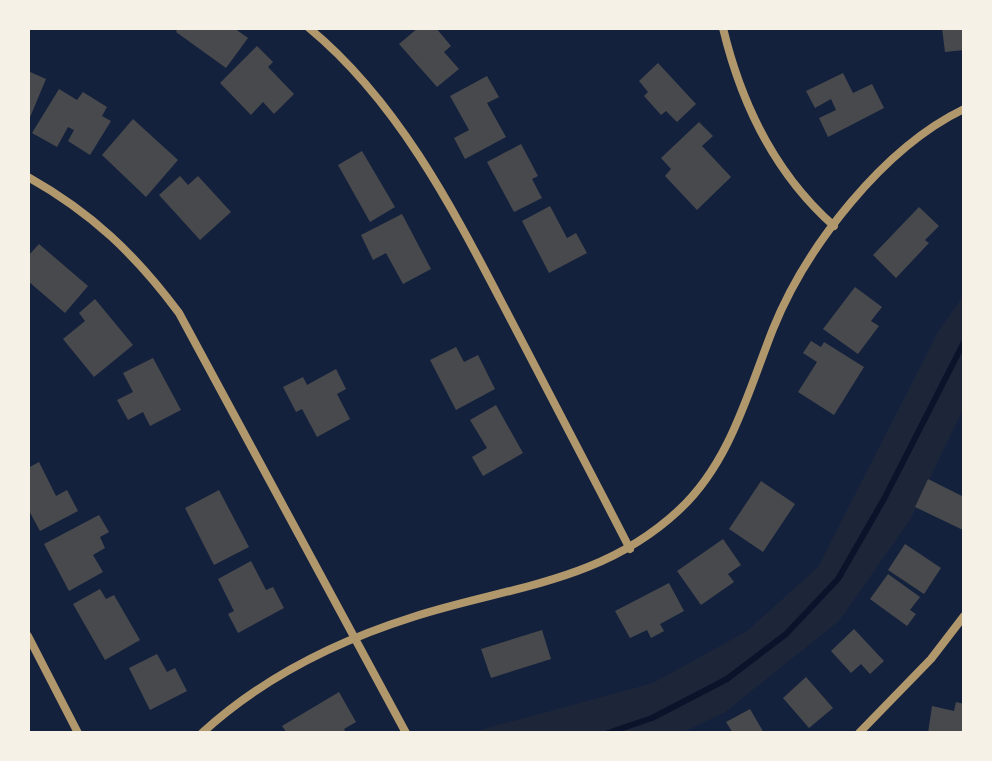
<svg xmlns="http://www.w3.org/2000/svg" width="992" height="761" font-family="Figtree,sans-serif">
<rect width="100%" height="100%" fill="#14213d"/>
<path fill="#1d2539" d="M964 295V407L910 520 839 621 724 713 681 733H469L653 683 747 631 818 567 938 332Z"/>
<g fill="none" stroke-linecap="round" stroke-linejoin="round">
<path stroke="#0b132b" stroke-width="6" d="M608 733 652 718 727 679 786 634 838 579 884 499 964 342"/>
</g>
<path fill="#48494c" d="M178 28H234L248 38 226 68 176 32Z
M418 28H436L451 46 444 52 459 69 437 87 399 44Z
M942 28H964V50L945 52Z
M257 46 273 62 268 67 294 94 274 114 263 102 251 115 220 83Z
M658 63 696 104 677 122 666 111 661 115 644 96 648 92 639 81Z
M28 71 46 79 28 122Z
M843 73 853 93 872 84 884 108 828 137 819 118 836 110 831 99 815 108 806 91Z
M487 76 499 97 487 103 506 137 465 159 454 138 469 130 450 96Z
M59 89 77 100 83 92 107 107 102 116 111 121 90 155 68 141 74 130 68 127 57 147 32 133Z
M133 119 178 160 146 197 102 155Z
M699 122 713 136 702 146 731 177 697 210 665 176 671 169 661 158Z
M521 144 538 176 532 179 542 198 514 212 487 162Z
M362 151 395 207 370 222 338 165Z
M180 176 188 185 198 176 231 212 200 240 159 195Z
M550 206 567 238 576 233 587 253 549 273 522 221Z
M919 207 939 226 925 240 929 243 896 278 873 255Z
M402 214 431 269 403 284 386 253 373 260 361 235Z
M39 244 88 286 65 313 28 281V256Z
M855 287 882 307 871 321 879 326 858 354 823 329Z
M95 299 133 345 94 377 63 339 85 321 79 313Z
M811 341 821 347 824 342 864 367 834 415 798 392 817 362 803 353Z
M456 347 464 362 478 355 495 389 456 410 430 360Z
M153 358 181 410 150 426 143 412 128 420 117 400 133 392 123 373Z
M336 369 346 389 337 394 350 419 317 437 302 409 296 412 283 387 303 377 307 385Z
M496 405 523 453 483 476 472 457 487 448 470 420Z
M39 462 56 496 67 490 78 511 40 531 28 509V468Z
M928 479 964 497 963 530 915 507Z
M761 481 795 504 763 552 729 529Z
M219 490 249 547 214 565 185 508Z
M99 515 109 532 100 537 105 548 93 555 103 572 69 591 44 544Z
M723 539 741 565 728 574 734 582 701 605 677 571Z
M905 544 941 568 924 594 888 570Z
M251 561 266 590 273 587 284 608 238 633 228 614 234 611 218 579Z
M888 574 920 597 910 610 916 614 907 626 870 599Z
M669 583 684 611 660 624 664 631 651 638 647 630 630 638 615 611Z
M100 589 106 599 114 595 140 640 105 660 73 604Z
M854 629 884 661 870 674 861 664 851 673 831 651Z
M542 630 551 659 491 678 481 649Z
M157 654 167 672 175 668 187 691 150 710 129 668Z
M806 677 833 708 809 728 783 698Z
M339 692 356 722 344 729 346 733H287L282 726Z
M956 702 964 704V733H928L932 706 954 711Z
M750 709 764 733H733L726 722Z"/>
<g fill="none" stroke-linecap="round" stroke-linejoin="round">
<path stroke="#b1986c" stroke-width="8" d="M309 28C402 105 457 217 512 322 551 397 591 473 630 549
M723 28C741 103 775 174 834 226
M28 177C92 213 135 254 179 313L406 733
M28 636 78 733
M202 733C261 679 337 641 413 617 509 586 601 583 679 510 730 463 748 392 773 329 806 247 883 148 964 109
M859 733 931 659 964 616"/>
</g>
<rect width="992" height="761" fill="none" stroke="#f6f1e7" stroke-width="60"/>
</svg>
